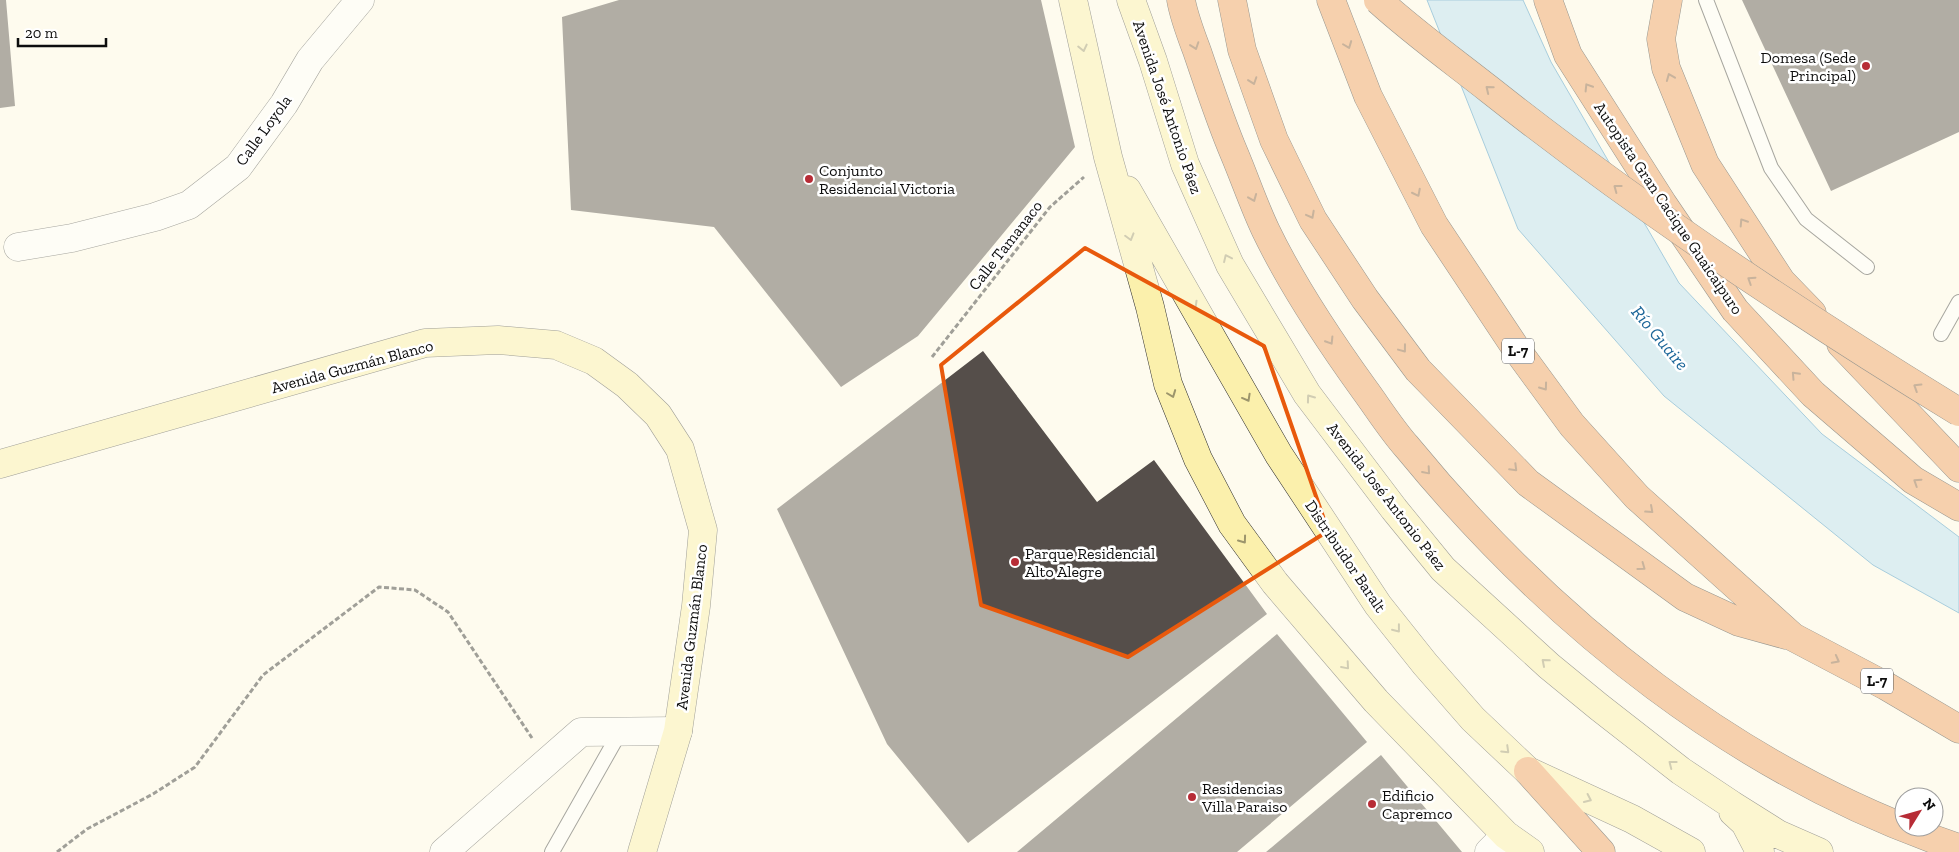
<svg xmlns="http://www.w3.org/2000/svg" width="1959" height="852" font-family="'Zilla Slab',serif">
<rect width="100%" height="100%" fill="#fefbee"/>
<path fill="#b5def3" stroke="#4094c7" d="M1427 0H1523L1551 62 1679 283 1822 434 1959 537V613L1873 565 1664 396 1518 229Z"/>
<path fill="#554e4a" d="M0 0H6L15 106 0 108Z
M619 0H1041L1075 147 918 336 841 387 714 227 571 210 562 17Z
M1742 0H1959V132L1831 191Z
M983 351 1097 502 1154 460 1267 614 968 843 887 744 777 509Z
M1277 634 1367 742 1237 852H1017Z
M1381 755 1462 852H1266Z"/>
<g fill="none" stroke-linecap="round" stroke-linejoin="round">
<defs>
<path id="lane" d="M1706 0 1771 168 1806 219 1867 267
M1941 334 1959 302
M552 852 620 732"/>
<path id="street" d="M18 247 72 238 155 217 189 205 238 167 284 104 310 60 360 0
M444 852 581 732 678 731
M1489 852 1506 835"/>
<path id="secondary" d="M1073 0 1108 157 1150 307 1168 384 1198 459 1232 524 1275 583 1376 701 1506 835 1530 852
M1131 0 1153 61 1185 164 1230 265 1307 394 1394 509 1443 569 1549 666 1599 707 1681 771 1732 805 1778 834 1819 852
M1127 190 1279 455 1378 605 1425 664 1473 719 1528 771 1632 819 1691 852
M0 464 425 343 498 340 556 345 594 361 627 385 658 415 680 449 703 530 696 606 678 731 642 852
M1733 812 1745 823 1760 852"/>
<path id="highway" d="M1181 0C1184 17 1191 35 1197 51 1209 86 1220 120 1234 153 1245 179 1254 206 1266 231 1293 287 1328 339 1364 389 1378 408 1391 429 1407 447 1552 624 1740 775 1959 848
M1232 0 1242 50 1274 140 1313 220 1365 299 1418 370 1528 483 1685 597 1739 622 1786 635
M1331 0 1368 96 1434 225 1517 350 1572 425 1637 497 1793 637 1886 686 1959 729
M1548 0 1568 55 1663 204 1735 310 1813 394 1913 480 1959 507
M1668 0 1661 39 1666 68 1705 164 1781 281 1812 313
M1841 344 1959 468
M1528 771 1601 852"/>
</defs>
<use href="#lane" stroke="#404040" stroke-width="16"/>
<use href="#street" stroke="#404040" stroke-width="29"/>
<use href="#secondary" stroke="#2f2f2f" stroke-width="29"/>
<use href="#highway" stroke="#1e1e1e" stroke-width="29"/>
<path stroke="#2f2f2f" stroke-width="3" stroke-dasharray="5 2.5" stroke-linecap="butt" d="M932 357 1050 207 1084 177
M57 852 87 829 153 794 195 767 263 675 379 587 415 590 448 612 532 738"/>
<use href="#lane" stroke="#fff" stroke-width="14"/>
<use href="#street" stroke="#fff" stroke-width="28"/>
<use href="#secondary" stroke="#fbf0ac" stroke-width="28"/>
<use href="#highway" stroke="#ed9b5d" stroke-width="28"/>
<defs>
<path id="highway-bridge" d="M1378 0C1413 32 1452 60 1490 90 1639 208 1797 313 1959 412"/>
</defs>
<use href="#highway-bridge" stroke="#1e1e1e" stroke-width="29" stroke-linecap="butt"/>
<use href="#highway-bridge" stroke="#ed9b5d" stroke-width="28"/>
</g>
<defs><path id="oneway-chevron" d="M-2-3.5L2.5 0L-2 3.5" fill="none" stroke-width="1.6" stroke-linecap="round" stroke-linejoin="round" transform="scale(1.25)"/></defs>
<g stroke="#885b39">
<use href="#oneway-chevron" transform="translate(1348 45) rotate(69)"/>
<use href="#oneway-chevron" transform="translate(1195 46) rotate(71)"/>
<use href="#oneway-chevron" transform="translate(1670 77) rotate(-112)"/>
<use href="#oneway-chevron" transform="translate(1253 81) rotate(71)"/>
<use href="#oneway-chevron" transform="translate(1588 87) rotate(-122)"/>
<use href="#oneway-chevron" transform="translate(1489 89) rotate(-141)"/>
<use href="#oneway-chevron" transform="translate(1617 188) rotate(-143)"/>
<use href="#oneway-chevron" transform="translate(1417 193) rotate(63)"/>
<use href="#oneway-chevron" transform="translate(1253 198) rotate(68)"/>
<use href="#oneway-chevron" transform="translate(1311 215) rotate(62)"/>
<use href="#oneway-chevron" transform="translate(1743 222) rotate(-123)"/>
<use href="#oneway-chevron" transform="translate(1751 280) rotate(-147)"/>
<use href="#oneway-chevron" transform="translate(1330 341) rotate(58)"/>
<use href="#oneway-chevron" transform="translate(1403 349) rotate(53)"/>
<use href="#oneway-chevron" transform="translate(1795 375) rotate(-133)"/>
<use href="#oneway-chevron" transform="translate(1544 387) rotate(54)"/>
<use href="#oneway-chevron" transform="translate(1917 387) rotate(-148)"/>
<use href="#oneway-chevron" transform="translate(1514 468) rotate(45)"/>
<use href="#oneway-chevron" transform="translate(1427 471) rotate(49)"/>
<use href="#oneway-chevron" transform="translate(1917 482) rotate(-147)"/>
<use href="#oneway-chevron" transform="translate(1650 510) rotate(42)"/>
<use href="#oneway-chevron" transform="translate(1642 567) rotate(36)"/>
<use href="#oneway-chevron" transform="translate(1836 660) rotate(28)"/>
</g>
<g stroke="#9c956c">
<use href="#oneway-chevron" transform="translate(1083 48) rotate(77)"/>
<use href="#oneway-chevron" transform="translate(1130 237) rotate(74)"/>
<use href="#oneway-chevron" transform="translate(1227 258) rotate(-115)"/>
<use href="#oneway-chevron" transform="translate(1194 305) rotate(60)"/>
<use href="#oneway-chevron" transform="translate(1172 394) rotate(69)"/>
<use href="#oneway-chevron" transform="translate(1247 398) rotate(61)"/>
<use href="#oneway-chevron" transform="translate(1310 398) rotate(-126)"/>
<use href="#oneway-chevron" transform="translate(1243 540) rotate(54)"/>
<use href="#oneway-chevron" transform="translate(1397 629) rotate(52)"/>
<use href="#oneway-chevron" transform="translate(1545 662) rotate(-139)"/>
<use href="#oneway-chevron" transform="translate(1346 666) rotate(49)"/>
<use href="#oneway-chevron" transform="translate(1506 750) rotate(44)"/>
<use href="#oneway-chevron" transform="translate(1672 764) rotate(-142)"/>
<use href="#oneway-chevron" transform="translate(1588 799) rotate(25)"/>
</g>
<path d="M0 0H1959V852H0ZM1085 248 1264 346 1328 531 1128 657 981 605 941 365Z" fill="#fefbee" fill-opacity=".55" fill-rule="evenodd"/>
<path fill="none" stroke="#e8590c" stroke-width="4" stroke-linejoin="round" d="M1085 248 1264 346 1328 531 1128 657 981 605 941 365Z"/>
<g fill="#b72c36" stroke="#fff" stroke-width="2">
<circle cx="1866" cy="66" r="5"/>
<circle cx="809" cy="179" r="5"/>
<circle cx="1015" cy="562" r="5"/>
<circle cx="1192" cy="797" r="5"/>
<circle cx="1372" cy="804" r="5"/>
</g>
<g text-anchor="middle" stroke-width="5" stroke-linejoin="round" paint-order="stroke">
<g fill="#fff" stroke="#565656" stroke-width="1">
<rect x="1502" y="338.5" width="32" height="25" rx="4"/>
<rect x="1861" y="668.5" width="32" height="25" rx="4"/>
</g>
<g font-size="15" font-weight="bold" fill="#0d0d0d">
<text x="1518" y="356">L-7</text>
<text x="1877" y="686">L-7</text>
</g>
<g font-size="16" fill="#0d0d0d" stroke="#fff" text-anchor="start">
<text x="1856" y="63" text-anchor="end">Domesa (Sede<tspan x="1856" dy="18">Principal)</tspan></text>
<text x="819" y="176">Conjunto<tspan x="819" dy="18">Residencial Victoria</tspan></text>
<text x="1025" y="559">Parque Residencial<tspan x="1025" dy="18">Alto Alegre</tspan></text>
<text x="1202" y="794">Residencias<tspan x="1202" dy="18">Villa Paraiso</tspan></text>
<text x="1382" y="801">Edificio<tspan x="1382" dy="18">Capremco</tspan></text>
</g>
<g font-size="16" fill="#0d0d0d" stroke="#fff">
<text transform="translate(1168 107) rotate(71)" y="6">Avenida José Antonio Páez</text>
<text transform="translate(263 130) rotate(-54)" y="6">Calle Loyola</text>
<text transform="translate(1669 208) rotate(56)" y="6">Autopista Gran Cacique Guaicaipuro</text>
<text transform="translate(1005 245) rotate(-52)" y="6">Calle Tamanaco</text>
<text transform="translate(352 366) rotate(-15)" y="6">Avenida Guzmán Blanco</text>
<text transform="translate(1387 496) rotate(52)" y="6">Avenida José Antonio Páez</text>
<text transform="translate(1346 556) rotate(56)" y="6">Distribuidor Baralt</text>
<text transform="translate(691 627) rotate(-83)" y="6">Avenida Guzmán Blanco</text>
</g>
<g font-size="18" font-style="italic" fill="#1c6699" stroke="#fff">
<text transform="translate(1660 338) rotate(50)" y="6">Río Guaire</text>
</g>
</g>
<g transform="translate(1919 812) rotate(53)"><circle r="24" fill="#ffffff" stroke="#9e9e9e"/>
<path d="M0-4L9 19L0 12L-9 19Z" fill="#b72c36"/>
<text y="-8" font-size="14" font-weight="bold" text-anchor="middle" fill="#0d0d0d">N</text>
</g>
<path d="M18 38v8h88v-8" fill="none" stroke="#0d0d0d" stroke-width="2.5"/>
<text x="25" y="38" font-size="15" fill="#0d0d0d" stroke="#ffffff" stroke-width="4" paint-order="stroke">20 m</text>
</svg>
